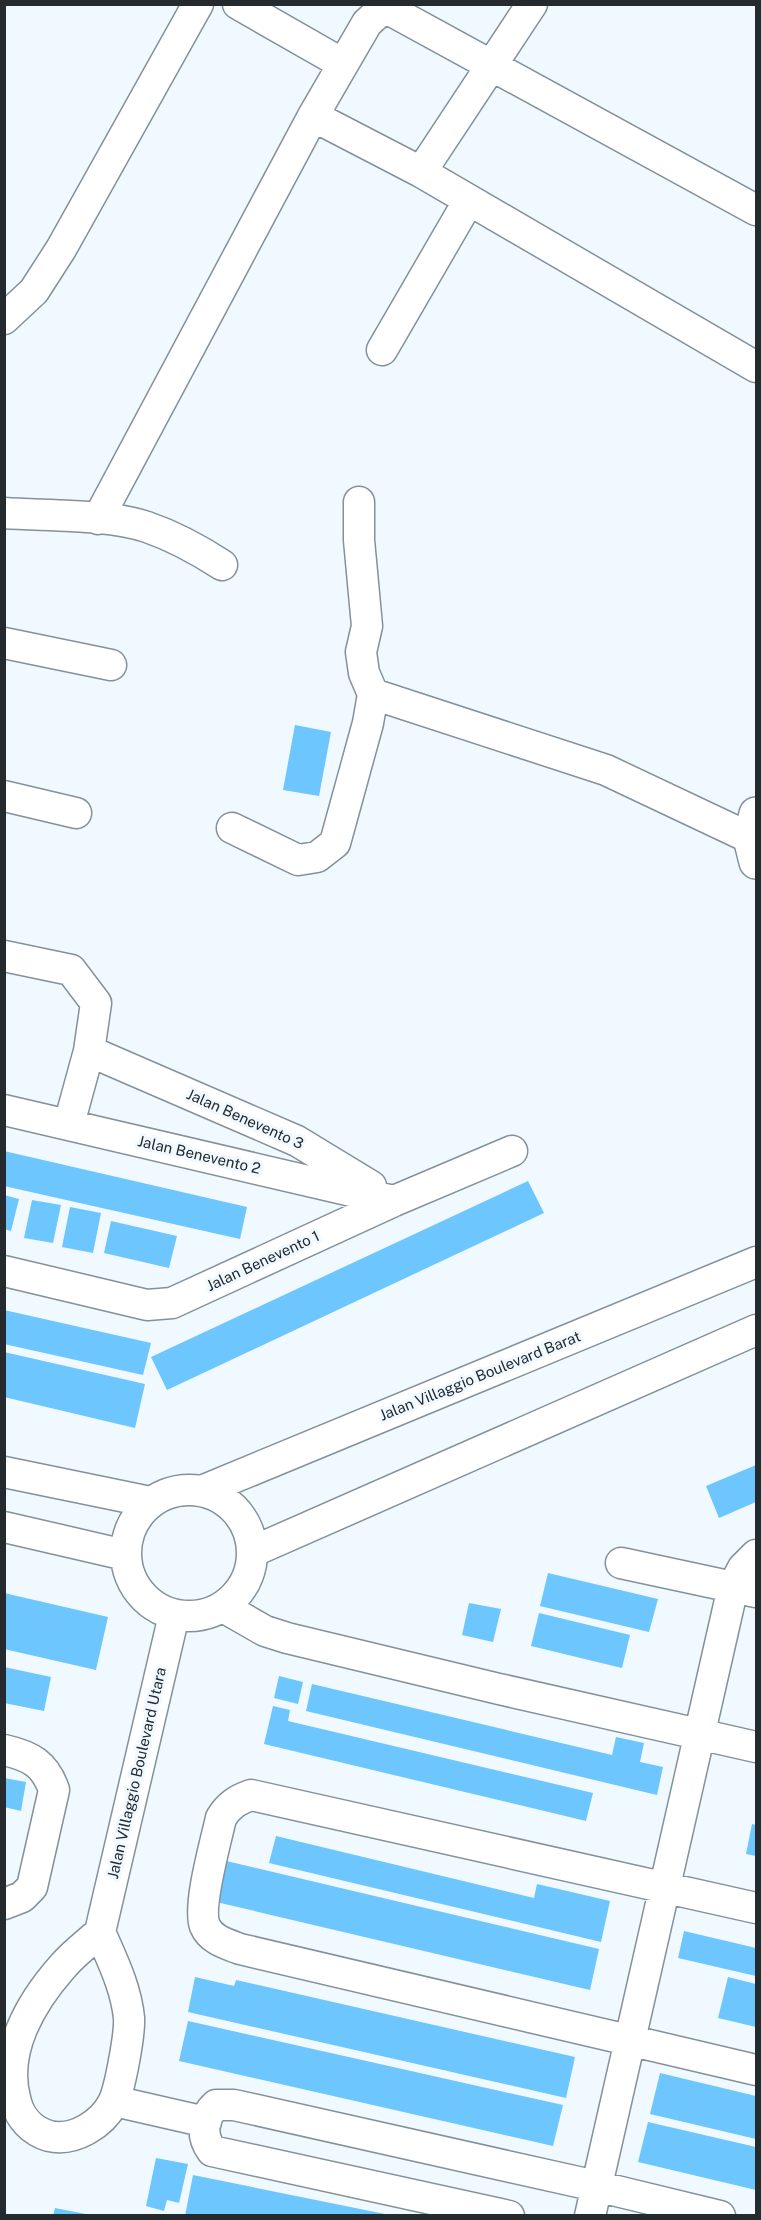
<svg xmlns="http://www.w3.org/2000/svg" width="761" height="2220" font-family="'Public Sans',sans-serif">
<rect width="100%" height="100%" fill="#f0f9ff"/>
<path fill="#6dc6fd" d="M295 725 331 732 319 796 283 790Z
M4 1151 247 1207 240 1239 4 1186Z
M528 1181 544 1213 167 1390 151 1357Z
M4 1195 19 1199 11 1231 4 1229Z
M32 1200 61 1205 53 1243 24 1238Z
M70 1207 101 1213 93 1253 62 1247Z
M111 1221 177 1236 169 1268 104 1253Z
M4 1310 151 1343 143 1375 4 1344Z
M4 1352 145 1384 135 1428 4 1397Z
M756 1465V1502L719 1518 706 1486Z
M548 1573 658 1599 649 1632 540 1606Z
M4 1593 108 1617 96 1670 4 1649Z
M469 1603 501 1609 493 1642 462 1635Z
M539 1613 630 1635 622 1668 531 1646Z
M4 1667 51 1677 44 1711 4 1703Z
M279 1676 303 1682 298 1704 274 1698Z
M312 1684 612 1755 616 1737 644 1743 640 1762 663 1767 657 1795 306 1711Z
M273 1706 290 1710 288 1721 593 1793 586 1821 264 1744Z
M4 1778 26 1782 21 1811 4 1807Z
M752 1824 756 1825V1856L746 1854Z
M276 1836 534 1898 537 1884 610 1901 601 1942 269 1863Z
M222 1860 599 1949 590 1990 212 1901Z
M684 1931 756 1948V1976L678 1958Z
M195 1977 234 1986 236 1980 575 2057 566 2098 188 2012Z
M728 1977 756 1984V2027L718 2018Z
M188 2021 563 2105 553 2146 179 2061Z
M660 2073 756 2096V2139L650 2114Z
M648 2122 756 2147V2190L638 2162Z
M156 2158 188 2164 179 2203 167 2200 164 2211 146 2206Z
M193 2175 385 2214V2216H185Z
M55 2208 86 2214V2216H53Z"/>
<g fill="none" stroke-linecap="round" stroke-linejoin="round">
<defs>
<path id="street" d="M238 4 343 64
M313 116 421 172 756 367
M421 172 532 4
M4 319 34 291 61 249 198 4
M382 350 469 200
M359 502V540L367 626 361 652 364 673 373 694 606 770 750 838
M4 513C46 516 109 514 147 527 173 536 199 550 222 565
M98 519 313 116 367 23 379 12 390 10 756 210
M4 643 111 665
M4 796 76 813
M232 828 298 860 317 857 335 843 368 723 373 694
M4 956 71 970 96 1003 89 1051 69 1124
M89 1051 297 1141 371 1186
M4 1110 394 1201
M4 1271 147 1305 172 1303 394 1201 512 1151
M4 1472 150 1502
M204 1490 756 1262
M126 1553a63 63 0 1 1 126 0a63 63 0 1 1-126 0Z
M4 1527 125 1555
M254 1551 756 1330
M621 1563 756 1592
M223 1607 265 1631 287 1638 499 1689 756 1747
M4 1750C31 1756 45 1764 54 1790L32 1887 22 1897 4 1904
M756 1908 251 1795C237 1800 229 1805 221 1818 216 1841 197 1907 205 1926 211 1940 227 1944 240 1949L756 2070
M100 1932C112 1960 126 1987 129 2018 130 2034 120 2089 113 2103 102 2124 74 2142 49 2136 32 2131 20 2118 16 2102 1 2052 31 2002 63 1966 74 1953 88 1943 100 1932L174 1615
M114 2101 206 2122
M509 2216 212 2151C201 2136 202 2118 216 2105H234L596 2186 720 2216
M590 2216 733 1587 743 1568 756 1555"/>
<path id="secondary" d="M756 814 750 838 756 862"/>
</defs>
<use href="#street" stroke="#83919a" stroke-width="33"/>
<use href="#secondary" stroke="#83919a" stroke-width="36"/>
<use href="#street" stroke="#fff" stroke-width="30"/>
<use href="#secondary" stroke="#fff" stroke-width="33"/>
</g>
<g text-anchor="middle" stroke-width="6" stroke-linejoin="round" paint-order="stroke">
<g font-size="15" fill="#242a2e" stroke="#f0f9ff">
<text transform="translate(245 1119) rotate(24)" y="5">Jalan Benevento 3</text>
<text transform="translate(199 1155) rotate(13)" y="5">Jalan Benevento 2</text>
<text transform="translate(263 1261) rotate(-25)" y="5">Jalan Benevento 1</text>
<text transform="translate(480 1376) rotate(-22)" y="5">Jalan Villaggio Boulevard Barat</text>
<text transform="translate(137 1773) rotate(-77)" y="5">Jalan Villaggio Boulevard Utara</text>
</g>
</g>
<rect width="761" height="2220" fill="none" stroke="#242a2e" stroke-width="12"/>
</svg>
